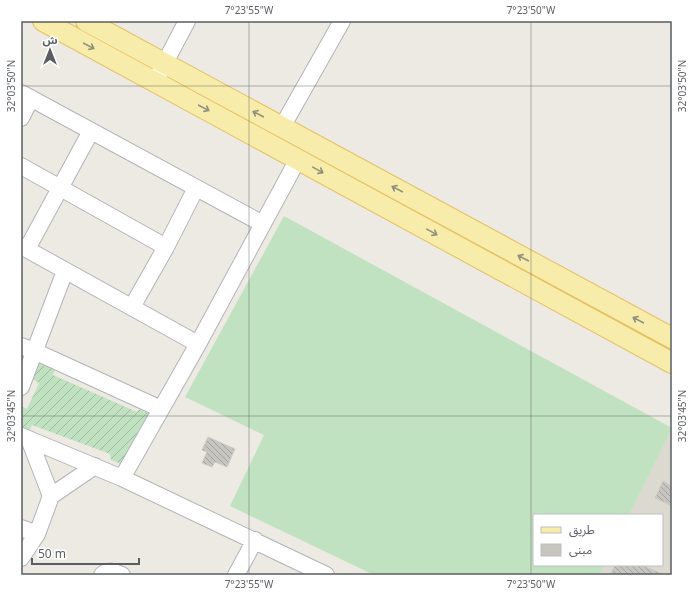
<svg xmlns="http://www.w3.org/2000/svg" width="693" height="596" font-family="'Noto Sans','Noto Sans Arabic',sans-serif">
<defs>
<pattern id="garden-furrows" width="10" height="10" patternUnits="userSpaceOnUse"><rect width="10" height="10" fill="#c0e2c0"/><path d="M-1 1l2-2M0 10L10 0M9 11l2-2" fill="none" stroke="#9fba9f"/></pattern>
<pattern id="building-back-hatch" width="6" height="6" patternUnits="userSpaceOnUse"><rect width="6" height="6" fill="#c7c5c0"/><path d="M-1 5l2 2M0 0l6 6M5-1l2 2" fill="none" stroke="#a5a39f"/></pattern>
</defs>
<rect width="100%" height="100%" fill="#eceae2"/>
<path fill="#dcd9d0" d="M672 428V575H599L604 565H662V515H629Z"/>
<path fill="url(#garden-furrows)" d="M37 363 55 369 53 375 137 412 139 409 153 415 145 432 139 429 128 453 123 474 119 463 111 460 110 454 32 425 29 431 21 430V406L27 409 39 383 32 379Z"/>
<path fill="#c0e2c0" d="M284 216 672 428 629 515H534V565H604L599 575H374L230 506 264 435 185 397Z"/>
<path fill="url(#building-back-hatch)" stroke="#d0cbc1" d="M208 437 235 449 227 467 215 462 212 467 202 463 207 452 202 450Z
M663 481 672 486V506L655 498Z
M615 565H642L662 574 610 575Z"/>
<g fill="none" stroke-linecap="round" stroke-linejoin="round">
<defs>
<path id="minor" d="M159 74 187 21
M21 93 263 224
M21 118 31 98
M282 127 342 21
M21 166 166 247
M21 246 198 344
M27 249 91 131
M132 307 166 247 196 188
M21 346 34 351 161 409
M21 387 65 271
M21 436 122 478 326 575
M29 439 51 496
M122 478 198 344 298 159
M21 528 37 534
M21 558 37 534 51 496 95 466
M102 575C108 569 115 572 122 575
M236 575 255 540"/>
<path id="major" d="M43 21 672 363
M86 21 672 338"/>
</defs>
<use href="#minor" stroke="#b3b4b8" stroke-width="18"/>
<use href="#major" stroke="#e5c162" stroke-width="22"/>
<use href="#minor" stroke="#fff" stroke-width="16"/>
<use href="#major" stroke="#f8ecab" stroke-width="20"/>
</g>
<defs><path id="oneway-shaft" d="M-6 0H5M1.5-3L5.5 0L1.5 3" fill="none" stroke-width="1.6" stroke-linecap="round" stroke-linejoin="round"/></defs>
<g stroke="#91907c">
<use href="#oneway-shaft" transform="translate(89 46) rotate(28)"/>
<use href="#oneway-shaft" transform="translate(204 108) rotate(28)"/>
<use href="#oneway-shaft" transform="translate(258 114) rotate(-152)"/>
<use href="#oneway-shaft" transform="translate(318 170) rotate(29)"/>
<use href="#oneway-shaft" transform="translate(397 189) rotate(-152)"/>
<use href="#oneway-shaft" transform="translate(432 232) rotate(29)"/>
<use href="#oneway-shaft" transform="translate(523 258) rotate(-152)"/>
<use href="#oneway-shaft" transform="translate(638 320) rotate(-152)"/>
</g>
<path fill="none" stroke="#5a5e62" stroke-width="1" stroke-opacity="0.45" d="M249 21V575M531 21V575M21 86H672M21 416H672"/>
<rect width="693" height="596" fill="none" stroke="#ffffff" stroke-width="44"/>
<rect x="533" y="514" width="130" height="52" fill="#ffffff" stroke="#bdbfc0"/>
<rect x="541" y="527" width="20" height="6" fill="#f8ecab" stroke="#bdbfc0"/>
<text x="569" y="534" font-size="12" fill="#5a5e62">طريق</text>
<rect x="541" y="544" width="20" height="12" fill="#c7c5c0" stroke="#bdbfc0"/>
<text x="569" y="554" font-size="12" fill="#5a5e62">مبنى</text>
<g transform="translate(50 50)" stroke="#ffffff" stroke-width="3" paint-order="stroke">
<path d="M0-3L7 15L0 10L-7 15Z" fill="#5a5e62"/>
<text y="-6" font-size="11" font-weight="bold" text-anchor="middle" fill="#5a5e62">ش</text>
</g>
<path d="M32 558v6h107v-6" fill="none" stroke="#5a5e62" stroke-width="2"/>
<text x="38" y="558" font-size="12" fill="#5a5e62" stroke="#ffffff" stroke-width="3" paint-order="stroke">50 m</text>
<rect x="22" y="22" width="649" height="552" fill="none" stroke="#5a5e62" stroke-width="1.5"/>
<g font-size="10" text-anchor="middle" fill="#5a5e62">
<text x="249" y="14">7°23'55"W</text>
<text x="531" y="14">7°23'50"W</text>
<text transform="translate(11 86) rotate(-90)" y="4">32°03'50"N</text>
<text transform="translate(682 86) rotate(-90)" y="4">32°03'50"N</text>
<text transform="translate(11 416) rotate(-90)" y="4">32°03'45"N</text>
<text transform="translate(682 416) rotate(-90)" y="4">32°03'45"N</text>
<text x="249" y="588">7°23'55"W</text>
<text x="531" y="588">7°23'50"W</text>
</g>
</svg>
